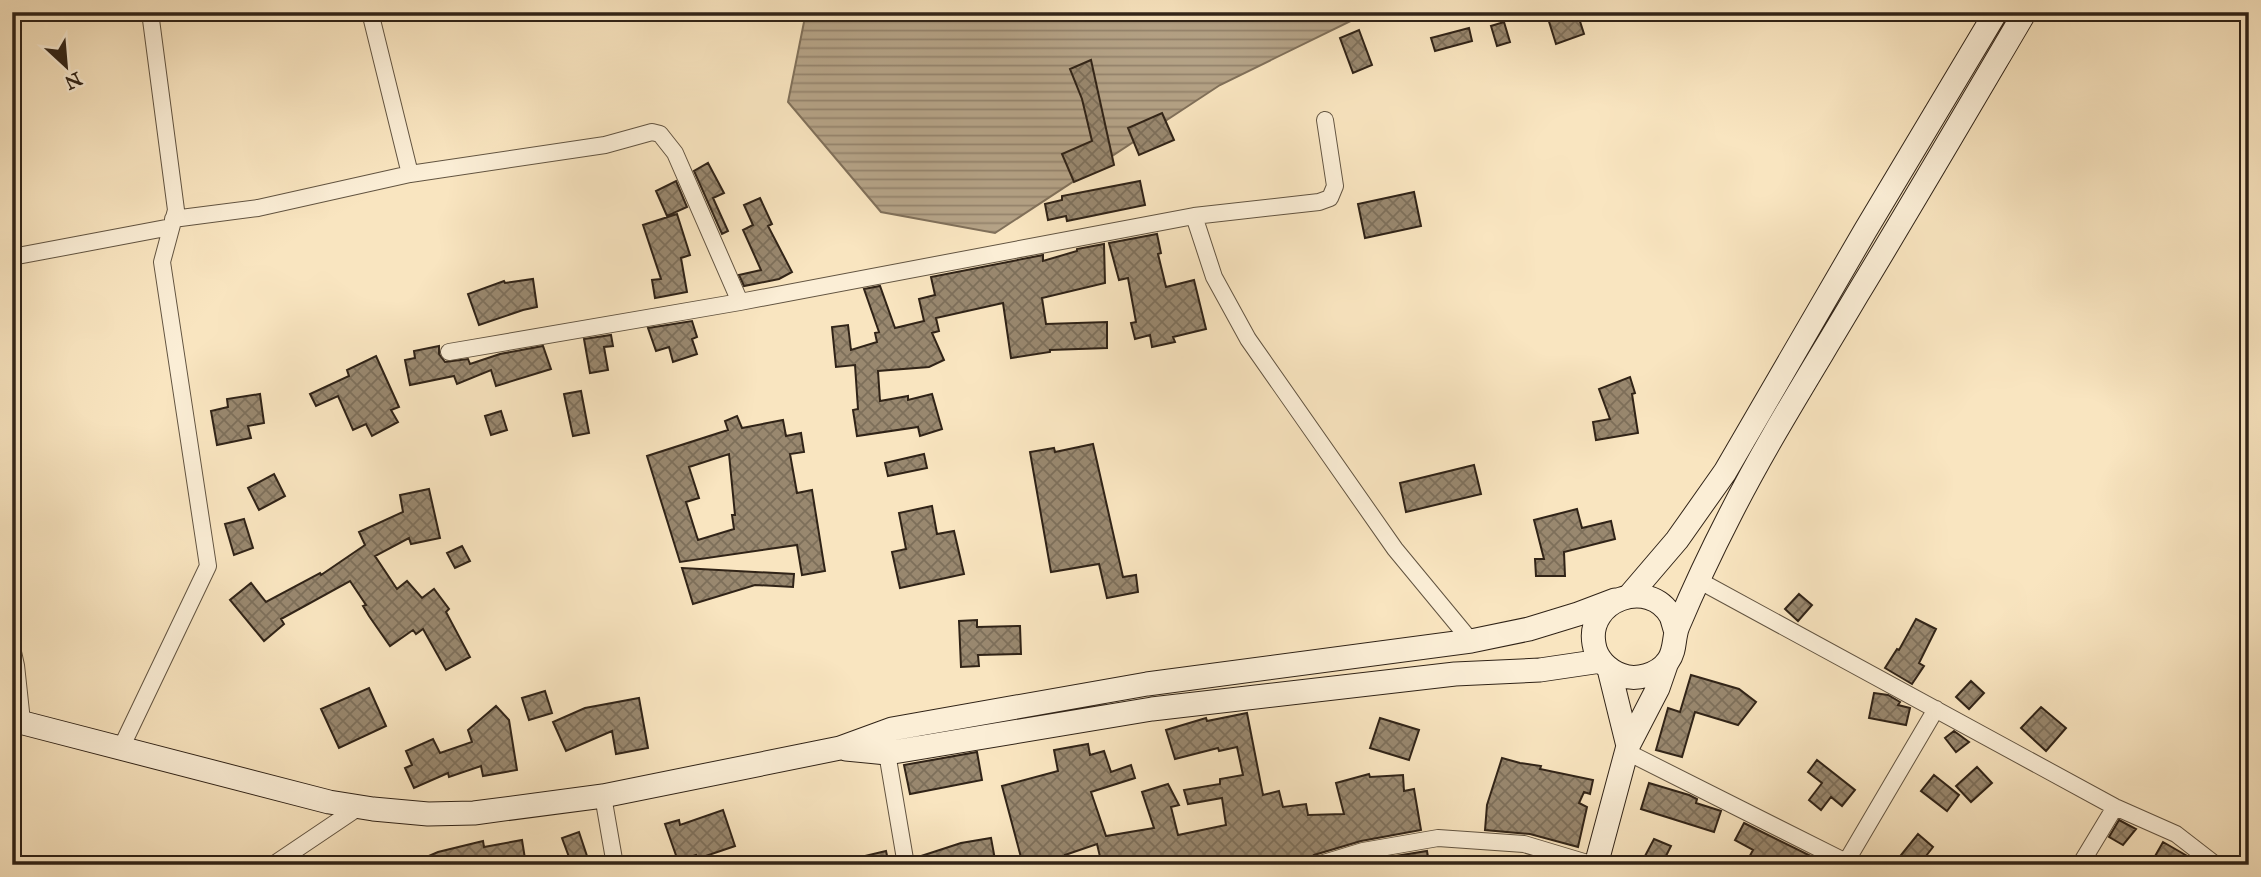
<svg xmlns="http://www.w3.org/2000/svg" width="2261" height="877" font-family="'IM FELL Great Primer',serif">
<defs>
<pattern id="water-rules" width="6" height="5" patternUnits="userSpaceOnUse" patternTransform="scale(1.75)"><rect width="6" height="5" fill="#b5a387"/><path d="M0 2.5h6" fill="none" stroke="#94846d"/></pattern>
<pattern id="building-cross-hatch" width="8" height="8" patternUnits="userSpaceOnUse" patternTransform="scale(1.75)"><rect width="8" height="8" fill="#99886f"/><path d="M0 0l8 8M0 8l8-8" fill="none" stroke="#7d6f5a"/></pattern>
</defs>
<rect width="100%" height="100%" fill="#f9e5c0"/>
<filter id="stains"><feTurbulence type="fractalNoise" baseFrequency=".00286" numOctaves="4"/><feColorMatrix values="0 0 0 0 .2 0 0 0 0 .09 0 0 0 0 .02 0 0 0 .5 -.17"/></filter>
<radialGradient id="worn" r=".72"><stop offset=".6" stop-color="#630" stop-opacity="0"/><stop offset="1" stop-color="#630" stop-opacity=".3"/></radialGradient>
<path fill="url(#water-rules)" stroke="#80705a" stroke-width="2" d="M806 12H1369L1220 85 995 233 881 212 788 102Z"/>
<path fill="url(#building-cross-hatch)" stroke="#302317" stroke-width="2" fill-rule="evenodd" d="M1546 12H1577L1584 34 1556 44Z
M1504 22 1510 42 1497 46 1491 26Z
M1469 28 1472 41 1435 51 1431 38Z
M1359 30 1372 65 1353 73 1340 38Z
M1091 60 1114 165 1074 182 1062 154 1092 141 1082 99 1070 69Z
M1162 113 1174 140 1139 155 1128 128Z
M708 163 724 193 713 198 728 231 722 234 694 171Z
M676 181 687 207 667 216 656 191Z
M1140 181 1145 205 1067 221 1066 216 1048 220 1045 204 1062 200V196Z
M1414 192 1421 226 1365 238 1358 204Z
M760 198 772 224 768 226 792 272 779 279 744 286 739 275 761 270 743 230 753 225 744 205Z
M677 214 690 255 681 258 687 292 655 298 652 280 661 279 643 225Z
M1157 234 1161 253 1158 254 1166 287 1194 280 1206 329 1173 337 1175 342 1152 347 1150 335 1135 339 1131 323 1136 322 1128 278 1119 280 1109 243Z
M1104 244 1105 283 1042 298 1046 324 1107 322V348L1050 350V352L1011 358 1003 303 936 318 939 331 932 333 944 360 929 367 878 371 880 401 908 396V400L932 394 942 429 920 436 918 427 857 436 853 410 858 409 855 365 836 367 832 327 848 325 851 350 877 342 875 333 879 332 864 289 880 286 895 328 924 321 919 299 935 295 931 277 1043 255V261L1077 251V249Z
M533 279 537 307 523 310 479 325 468 294 504 281 505 283Z
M692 321 697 337 692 339 697 354 673 362 669 347 656 351 648 328Z
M611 335 613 346 604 347 608 370 590 373 584 339Z
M439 346V354L445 362 468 359 470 364 500 354 543 346 551 369 496 386 491 370 457 384 454 376 410 385 405 360 415 358 414 351Z
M376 356 399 407 391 410 398 422 372 436 366 424 353 430 338 396 316 406 310 394 349 376 347 370Z
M1630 377 1635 393 1632 394 1638 433 1596 440 1593 422 1610 419 1599 389Z
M581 391 589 433 573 436 564 394Z
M260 394 264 423 248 426 251 438 217 445 211 411 228 407 227 399Z
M501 411 507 430 491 435 485 416Z
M737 416 742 428 783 420 786 436 801 433 804 452 790 454 797 493 812 490 825 571 802 575 797 545 680 562 647 456 728 430 725 421ZM729 454 735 515H732L734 529 698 540 686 502 699 498 689 467Z
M1093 444 1123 577 1136 575 1138 592 1107 598 1099 564 1051 572 1030 452 1054 448 1055 452Z
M924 454 927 468 888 476 885 463Z
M1474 465 1481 494 1406 512 1400 483Z
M274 474 285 496 259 510 248 488Z
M429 489 440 538 411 544 409 538 375 556 397 589 407 581 422 598 434 589 449 609 446 612 470 657 446 670 423 629 416 634 413 630 390 646 369 616 363 606 366 605 350 581 281 619 284 624 264 641 230 600 251 583 266 602 320 573 321 575 365 545 359 532 403 512 400 495Z
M932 506 937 534 954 531 964 574 900 588 892 552 906 549 899 513Z
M1577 509 1582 528 1611 521 1615 539 1564 552 1565 576H1536L1535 559H1544L1534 520Z
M244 519 253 548 234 555 225 524Z
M462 546 470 561 455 568 447 553Z
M682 568 794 574 793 587 755 585 693 604Z
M1799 594 1812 605 1798 621 1785 609Z
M1916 619 1936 629 1919 663 1924 666 1912 684 1885 668 1897 649 1899 650Z
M977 620V627L1020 626 1021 654 978 655 979 666 961 667 959 621Z
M1691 675 1739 689 1756 702 1738 725 1695 712 1682 757 1656 750 1668 708 1680 712Z
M1971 681 1984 693 1969 709 1956 697Z
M369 688 386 726 339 748 321 709Z
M545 691 552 713 529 720 522 698Z
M1874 693 1888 695 1900 702 1898 705 1910 708 1906 725 1869 718Z
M639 698 648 748 616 754 612 731 566 751 553 722 585 708Z
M496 706 509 720 517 770 483 776 481 766 449 777 448 773 414 788 405 768 412 765 406 751 433 739 440 753 472 742 468 730Z
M2041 707 2066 728 2046 751 2021 728Z
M1247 713 1263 795 1279 791 1283 807 1306 804 1308 815 1344 814 1336 783 1369 774 1370 777 1403 775 1404 791 1414 789 1421 830 1361 841 1314 855 1308 860 1277 865V861L1260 865H1193L1192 858 1148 865H1102L1097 844 1065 855 1068 865H1023L1002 786 1058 771 1054 750 1088 744 1090 755 1104 751 1111 772 1131 765 1135 778 1091 792 1106 836 1154 828 1142 792 1168 784 1179 805 1171 807 1178 835 1226 825 1222 798 1188 804 1184 790 1220 784V779L1243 775 1237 747 1219 751 1218 748 1175 759 1166 730 1206 718 1207 721Z
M1380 718 1419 730 1409 760 1370 748Z
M1954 731 1969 742 1956 752 1945 738Z
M977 752 982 780 910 794 904 765Z
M1502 758 1520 763 1541 766 1540 769 1593 780 1590 794 1584 792 1579 803 1587 807 1578 847 1530 834 1485 830 1487 805Z
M1817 760 1855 790 1842 806 1831 797 1821 810 1809 800 1822 783 1808 772Z
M1977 767 1992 783 1971 802 1956 786Z
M1934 775 1959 795 1947 811 1921 791Z
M1649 783 1689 795 1697 799 1696 803 1721 811 1714 832 1641 809Z
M723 810 735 846 697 859 696 855 678 861 665 824 679 820 680 825Z
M2119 820 2136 829 2123 845 2109 837Z
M1744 823 1823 862 1822 865H1745L1753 850 1735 840Z
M579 832 590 865H572L562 838Z
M1918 834 1933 847 1919 865H1893Z
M991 838 996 865H916L915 858 961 843Z
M1654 839 1671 846 1662 864 1645 856Z
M522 840 526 865H408L438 852 483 841 484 847Z
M2163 842 2189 857 2199 865H2150Z
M886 851 889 865H848V860Z
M1427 851 1429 863 1354 865 1365 861Z"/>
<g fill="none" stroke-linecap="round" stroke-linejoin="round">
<defs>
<path id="lane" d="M12 629 20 665 26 721"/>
<path id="street" d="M370 12 410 174
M1194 216 1214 277 1248 339 1395 549 1471 641
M173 219 258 208 410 174 605 145 652 132 660 134 675 153 740 302
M12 257 171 227
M449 352 740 302 1194 216 1319 202 1330 198 1335 186 1325 120
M1698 580 2115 807 2176 834 2216 865
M121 748 208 566 162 262 176 210 150 12
M1627 752 1852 865
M887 753 906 865
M603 796 615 865
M1846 862 1936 709
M273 865 359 807
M1317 865 1363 851 1438 838 1524 844 1594 865
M2080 865 2115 807"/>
<path id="secondary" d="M1630 595 1677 540 1725 472 1865 231 1996 12
M1676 632C1674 627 1673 621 1671 616 1649 577 1586 600 1594 644 1596 659 1608 670 1621 675 1636 681 1658 675 1668 661 1676 650 1673 638 1678 626 1694 588 1711 552 1730 515 1768 440 1814 368 1857 295 1914 201 1969 107 2025 12
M1609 669 1628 746
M12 720 329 802 373 809 428 814 474 813 603 796 840 748 892 729 1147 684 1471 641 1529 629 1578 614 1615 600
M846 749 887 753 1152 709 1455 674 1540 670 1601 661
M1596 865 1628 746 1658 688 1667 662"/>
</defs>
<use href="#lane" stroke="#625441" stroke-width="10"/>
<use href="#street" stroke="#625441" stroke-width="18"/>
<use href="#secondary" stroke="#302317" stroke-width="25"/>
<use href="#lane" stroke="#fbeed6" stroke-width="8"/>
<use href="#street" stroke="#fbeed6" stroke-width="16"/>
<use href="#secondary" stroke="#fbeed6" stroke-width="23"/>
</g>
<rect width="2261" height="877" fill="none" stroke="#f9e5c0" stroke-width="42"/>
<rect x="14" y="14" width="2233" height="849" fill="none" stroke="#302317" stroke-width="3.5"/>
<rect x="21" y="21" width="2219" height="835" fill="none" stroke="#302317" stroke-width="2"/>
<g transform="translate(66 66) rotate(154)" stroke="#fbeed6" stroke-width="5" paint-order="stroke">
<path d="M0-5L12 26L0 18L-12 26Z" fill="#302317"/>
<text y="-10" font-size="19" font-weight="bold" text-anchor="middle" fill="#302317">N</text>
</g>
<rect width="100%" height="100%" filter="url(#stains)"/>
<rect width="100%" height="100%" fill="url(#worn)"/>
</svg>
